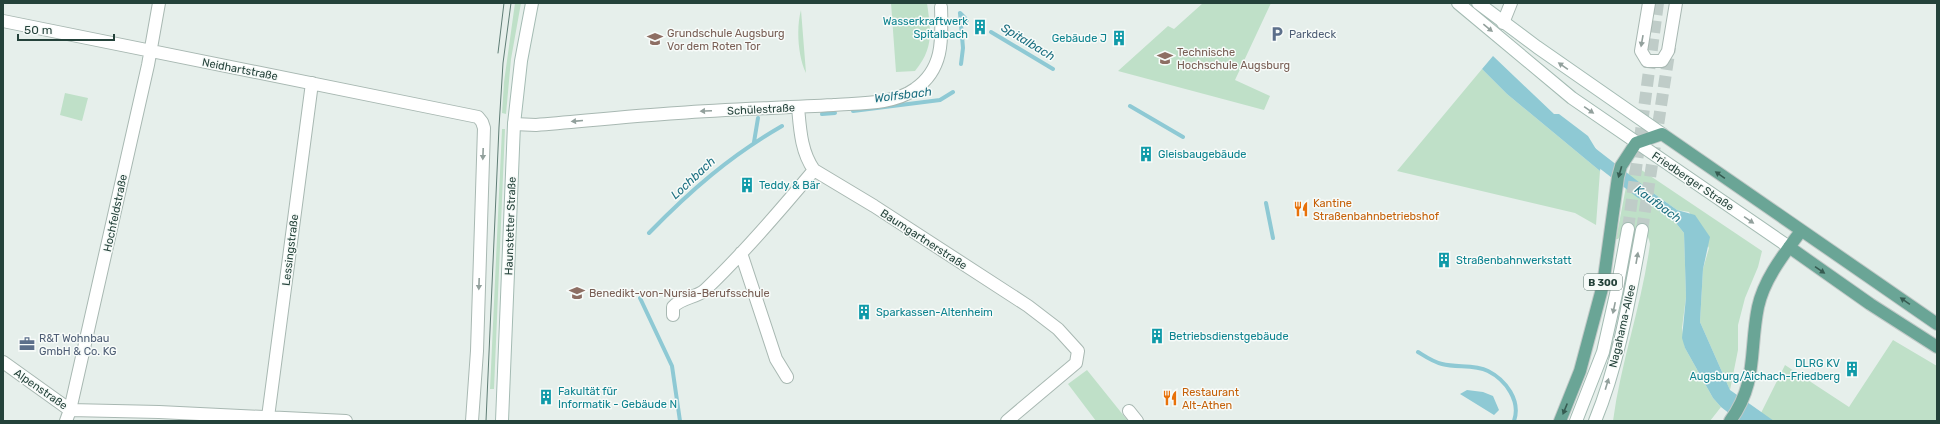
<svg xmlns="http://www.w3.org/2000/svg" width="1940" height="424" font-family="Rubik,sans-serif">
<rect width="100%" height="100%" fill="#e6efeb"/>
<path fill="#bfe0c8" d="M515 3H521L511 59 506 114 502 113 504 82Z
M891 3H927C931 31 934 48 915 71L896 72Z
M1203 3H1271L1235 80 1270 96 1264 110 1118 71 1168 26 1174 29Z
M801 10 806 73C798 57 796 28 801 10Z
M1482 69 1507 94 1600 171 1596 225 1575 213 1397 171Z
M65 93 88 98 82 121 60 115Z
M502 129H505L494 389H490Z
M1634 165 1762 251 1758 267 1745 298 1738 325V350L1730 390 1700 322 1703 269 1709 248 1689 212 1677 210 1628 175 1631 166Z
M1626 187 1676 223 1684 233 1686 297 1682 328 1685 348 1713 398 1721 407 1710 421H1613C1621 361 1642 304 1650 244 1648 230 1636 225 1624 231L1618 239H1616Z
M1893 340 1937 366V421H1757L1785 365 1849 407Z
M1087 370 1128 421H1096L1068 384Z"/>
<path fill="#8ec9d4" d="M1493 56 1554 114H1559L1588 136 1602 159 1600 171 1507 94 1482 69Z
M1628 175 1677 210 1695 215 1710 237 1703 269 1700 322 1730 390 1774 421H1739L1721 407 1713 398 1685 348 1682 338 1686 297 1684 233 1676 223 1626 187Z
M1467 390 1483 392 1493 396 1499 410 1494 415 1460 394Z"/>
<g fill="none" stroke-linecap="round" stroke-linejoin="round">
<path stroke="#8ec9d4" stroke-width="4" d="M960 13 963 48 961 64
M960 13 967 20
M991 32 1053 69
M1130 106 1183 137
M853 111 940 100 953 92
M822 114 835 113
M754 142 758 118
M1266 203 1273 238
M649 233C691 190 730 156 782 126
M640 298 672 366 680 421
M1418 352C1426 357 1433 362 1442 364 1457 368 1474 364 1488 371 1506 380 1521 401 1514 421"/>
<path stroke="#8ec9d4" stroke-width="13" d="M1588 151 1641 192"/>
<path stroke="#bfccc8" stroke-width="12" stroke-dasharray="12 6" stroke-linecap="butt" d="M1628 229 1658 3
M1642 230 1670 47"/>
<defs>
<path id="street" d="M1649 3 1641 51 1647 61H1662L1668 51 1676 3
M3 21 478 117 482 122 484 128 477 351 472 421
M1503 23 1511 3
M798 107C800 129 801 152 814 170L874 206 1028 306 1058 329 1078 351 1076 363 1007 421
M514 124 536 125C584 121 631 116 678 113 730 109 781 108 833 105 858 103 893 105 915 89 944 69 942 39 941 7
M741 253 776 359 787 377
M673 315V307C682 297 696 298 705 290 744 253 779 212 814 170
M3 362 70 410 159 412 346 421
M1129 411 1137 421
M268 417 312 83
M66 421 70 410 148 65 159 3"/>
<path id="secondary" d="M1458 3 1572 98 1789 247
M1478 3 1537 47 1662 134
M502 421 514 124 521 61 532 3
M1576 421 1603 352 1616 294 1628 229
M1595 421C1620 360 1630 294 1642 230"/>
<path id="primary" d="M1789 247 1870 304 1937 347
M1560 421 1580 371 1603 285 1618 177 1621 166 1636 143 1662 134 1937 324
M1730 421C1758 383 1749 351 1758 307 1764 279 1784 254 1801 231"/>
</defs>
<use href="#street" stroke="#a8b8b2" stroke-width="14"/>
<use href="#secondary" stroke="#a4bbb3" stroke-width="14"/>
<use href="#primary" stroke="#c2cac8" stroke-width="14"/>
<use href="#street" stroke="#fff" stroke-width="12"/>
<use href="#secondary" stroke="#fff" stroke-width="12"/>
<use href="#primary" stroke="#6aa596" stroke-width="12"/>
<path stroke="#5f7d75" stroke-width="1" d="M498 53 504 3
M486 421 499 127 503 63 511 3"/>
</g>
<defs><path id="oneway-solid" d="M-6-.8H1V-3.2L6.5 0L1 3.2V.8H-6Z"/></defs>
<g fill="#92a09c">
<use href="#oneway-solid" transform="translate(1488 28) rotate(39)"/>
<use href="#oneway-solid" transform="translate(1642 41) rotate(100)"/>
<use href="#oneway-solid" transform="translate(1563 66) rotate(-145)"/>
<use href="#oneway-solid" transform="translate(1589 110) rotate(35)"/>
<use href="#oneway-solid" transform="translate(706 111) rotate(177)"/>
<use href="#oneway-solid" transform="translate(577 121) rotate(175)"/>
<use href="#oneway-solid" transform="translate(483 154) rotate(92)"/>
<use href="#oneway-solid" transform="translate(1749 220) rotate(34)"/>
<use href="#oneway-solid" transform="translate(1637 258) rotate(-80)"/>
<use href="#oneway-solid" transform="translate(479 284) rotate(92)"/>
<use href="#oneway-solid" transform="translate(1614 308) rotate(102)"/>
<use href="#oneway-solid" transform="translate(1607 384) rotate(-73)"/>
</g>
<g fill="#365b51">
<use href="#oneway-solid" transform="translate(1620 172) rotate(106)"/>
<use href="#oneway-solid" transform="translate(1720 175) rotate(-145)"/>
<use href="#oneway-solid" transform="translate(1820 270) rotate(34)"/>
<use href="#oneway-solid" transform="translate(1905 301) rotate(-145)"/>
<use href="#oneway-solid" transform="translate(1565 409) rotate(112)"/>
</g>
<defs>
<symbol id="building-bare" viewBox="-9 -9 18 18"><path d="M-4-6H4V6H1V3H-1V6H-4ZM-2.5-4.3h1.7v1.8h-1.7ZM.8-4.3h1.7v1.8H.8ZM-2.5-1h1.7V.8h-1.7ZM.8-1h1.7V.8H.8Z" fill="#0f9aa8" stroke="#f7fbf9" stroke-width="2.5" paint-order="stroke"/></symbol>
<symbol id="parking-bare" viewBox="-9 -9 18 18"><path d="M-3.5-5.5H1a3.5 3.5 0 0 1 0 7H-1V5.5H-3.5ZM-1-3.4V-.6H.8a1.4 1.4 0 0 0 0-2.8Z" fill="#5c6f8a" stroke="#f7fbf9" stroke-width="2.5" paint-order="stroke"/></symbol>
<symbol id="school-bare" viewBox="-9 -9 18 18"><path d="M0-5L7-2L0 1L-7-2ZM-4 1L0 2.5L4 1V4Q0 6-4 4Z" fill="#8d6e63" stroke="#f7fbf9" stroke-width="2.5" paint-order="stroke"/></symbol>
<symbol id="university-bare" viewBox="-9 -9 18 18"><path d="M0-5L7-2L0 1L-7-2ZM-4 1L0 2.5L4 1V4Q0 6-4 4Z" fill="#8d6e63" stroke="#f7fbf9" stroke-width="2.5" paint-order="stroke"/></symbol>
<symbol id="restaurant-bare" viewBox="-9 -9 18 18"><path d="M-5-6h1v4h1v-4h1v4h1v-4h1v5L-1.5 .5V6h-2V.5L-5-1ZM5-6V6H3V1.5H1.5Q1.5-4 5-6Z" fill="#e8710a" stroke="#f7fbf9" stroke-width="2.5" paint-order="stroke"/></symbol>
<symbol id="office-bare" viewBox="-9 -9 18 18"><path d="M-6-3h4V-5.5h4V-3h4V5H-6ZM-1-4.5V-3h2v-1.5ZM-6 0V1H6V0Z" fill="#5c6f8a" stroke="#f7fbf9" stroke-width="2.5" paint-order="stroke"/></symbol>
</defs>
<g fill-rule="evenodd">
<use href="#building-bare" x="969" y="16" width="22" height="22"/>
<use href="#parking-bare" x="1266" y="23" width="22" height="22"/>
<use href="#building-bare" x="1108" y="27" width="22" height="22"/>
<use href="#school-bare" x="644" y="28" width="22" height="22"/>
<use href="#university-bare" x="1154" y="47" width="22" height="22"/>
<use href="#building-bare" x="1135" y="143" width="22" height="22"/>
<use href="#building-bare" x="736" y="174" width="22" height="22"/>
<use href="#restaurant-bare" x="1290" y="198" width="22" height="22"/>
<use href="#building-bare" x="1433" y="249" width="22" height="22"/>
<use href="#school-bare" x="566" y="282" width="22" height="22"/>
<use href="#building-bare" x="853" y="301" width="22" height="22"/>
<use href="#building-bare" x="1146" y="325" width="22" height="22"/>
<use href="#office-bare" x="16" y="333" width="22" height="22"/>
<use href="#building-bare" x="1841" y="358" width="22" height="22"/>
<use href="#building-bare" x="535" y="386" width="22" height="22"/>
<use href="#restaurant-bare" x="1159" y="387" width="22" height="22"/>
</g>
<g text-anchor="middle" stroke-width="3" stroke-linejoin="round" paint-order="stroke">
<rect fill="#f7fbf9" stroke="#637a73" stroke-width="1" x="1584" y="274" width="38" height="16" rx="3"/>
<g font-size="10" font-weight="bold" fill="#24423a">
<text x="1603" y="286">B 300</text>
</g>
<g font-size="11" fill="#0d838f" stroke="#f7fbf9" text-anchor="start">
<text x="968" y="25" text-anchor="end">Wasserkraftwerk<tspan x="968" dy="13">Spitalbach</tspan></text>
<text x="1107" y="42" text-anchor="end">Gebäude J</text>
<text x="1158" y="158">Gleisbaugebäude</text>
<text x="759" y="189">Teddy &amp; Bär</text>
<text x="1456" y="264">Straßenbahnwerkstatt</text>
<text x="876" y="316">Sparkassen-Altenheim</text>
<text x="1169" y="340">Betriebsdienstgebäude</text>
<text x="1840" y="367" text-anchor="end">DLRG KV<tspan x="1840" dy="13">Augsburg/Aichach-Friedberg</tspan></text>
<text x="558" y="395">Fakultät für<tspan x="558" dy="13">Informatik - Gebäude N</tspan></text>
</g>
<g font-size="11" fill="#785e54" stroke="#f7fbf9" text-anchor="start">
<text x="667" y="37">Grundschule Augsburg<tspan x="667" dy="13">Vor dem Roten Tor</tspan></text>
<text x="1177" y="56">Technische<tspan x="1177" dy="13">Hochschule Augsburg</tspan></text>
<text x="589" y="297">Benedikt-von-Nursia-Berufsschule</text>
</g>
<g font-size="11" fill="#4e5e75" stroke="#f7fbf9" text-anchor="start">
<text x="1289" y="38">Parkdeck</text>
<text x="39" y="342">R&amp;T Wohnbau<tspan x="39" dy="13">GmbH &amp; Co. KG</tspan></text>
</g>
<g font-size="11" fill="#24423a" stroke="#f7fbf9">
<text transform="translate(240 69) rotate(11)" y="4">Neidhartstraße</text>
<text transform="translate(761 109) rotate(-3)" y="4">Schülestraße</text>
<text transform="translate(1693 181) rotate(34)" y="4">Friedberger Straße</text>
<text transform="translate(115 213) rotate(-78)" y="4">Hochfeldstraße</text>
<text transform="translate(510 226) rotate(-88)" y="4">Haunstetter Straße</text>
<text transform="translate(924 239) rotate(33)" y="4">Baumgartnerstraße</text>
<text transform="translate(290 250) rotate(-83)" y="4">Lessingstraße</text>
<text transform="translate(1622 326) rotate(-77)" y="4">Nagahama-Allee</text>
<text transform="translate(41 389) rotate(35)" y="4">Alpenstraße</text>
</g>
<g font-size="11" fill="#c56008" stroke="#f7fbf9" text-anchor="start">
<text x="1313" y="207">Kantine<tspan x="1313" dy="13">Straßenbahnbetriebshof</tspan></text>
<text x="1182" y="396">Restaurant<tspan x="1182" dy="13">Alt-Athen</tspan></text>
</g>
<g font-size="12" font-style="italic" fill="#1c6f80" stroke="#f7fbf9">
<text transform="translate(1028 42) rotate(31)" y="4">Spitalbach</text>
<text transform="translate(903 95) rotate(-7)" y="4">Wolfsbach</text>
<text transform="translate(693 178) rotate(-43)" y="4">Lochbach</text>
<text transform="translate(1658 204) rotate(36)" y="4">Kaufbach</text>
</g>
</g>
<rect width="1940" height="424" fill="none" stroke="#24423a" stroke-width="8"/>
<path d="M18 34v6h96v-6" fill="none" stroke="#24423a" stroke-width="2"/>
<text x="24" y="34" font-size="12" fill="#24423a" stroke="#f7fbf9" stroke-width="3" paint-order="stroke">50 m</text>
</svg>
